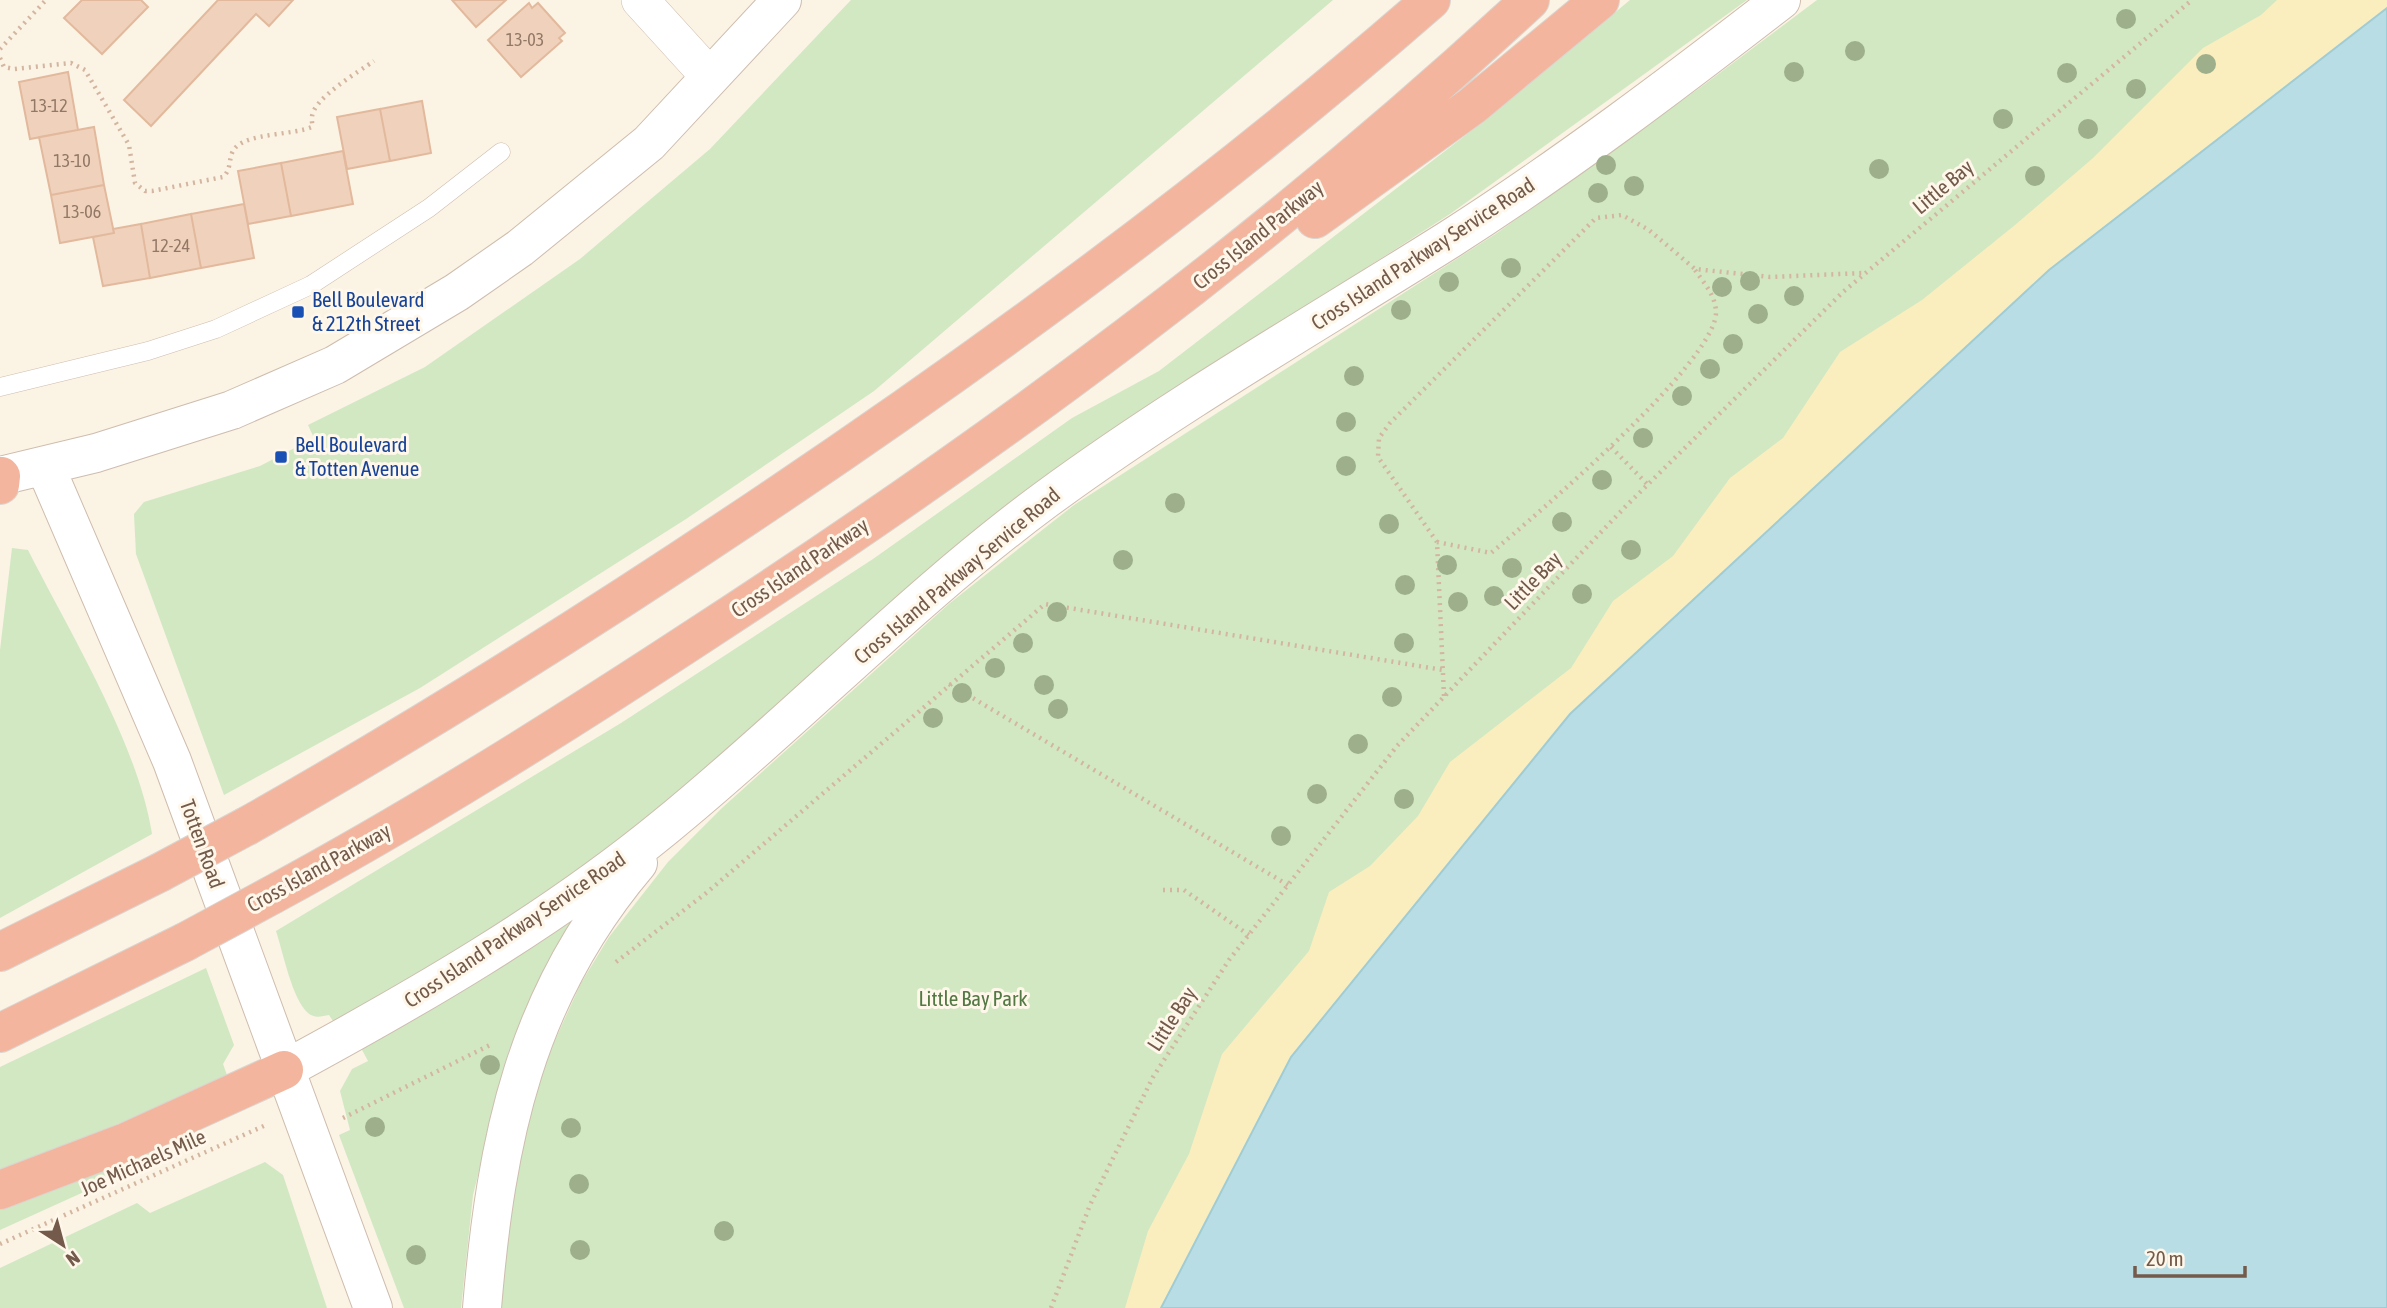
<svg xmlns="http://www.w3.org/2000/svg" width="2387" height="1308" font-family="'Asap Condensed',sans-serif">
<rect width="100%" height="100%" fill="#fbf3e4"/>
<path fill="#d1e8c3" d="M851 0H1333L874 391 686 519 420 688 224 795 136 554 134 514 144 502 260 466 314 438 308 425 425 367 580 259 710 149Z
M1630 0H1747L1450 214 1204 372 584 872 335 1024 329 1015C322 1016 315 1019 308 1013 292 999 283 952 276 931L621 723 873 559 1072 418 1159 371 1488 118Z
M1817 0H2387V8L1291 1057 1161 1308H498L504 1211 545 1062 581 983 609 937 668 862 722 808 950 603 1074 505 1497 233 1705 84Z
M12 548 28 550C70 633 138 744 152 834L0 918V650Z
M582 913 551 964 509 1050 473 1195 461 1308H404L339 1135 350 1130 340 1091 352 1069 368 1061 361 1048Z
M206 968 234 1045 223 1064 228 1078 0 1173V1067Z
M167 1142 172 1152 0 1230V1206Z
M265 1162 283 1175 327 1308H0V1268L137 1203 150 1213Z"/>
<path fill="#faeebf" d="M2277 0H2387V8L1291 1057 1161 1308H1125L1148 1231 1189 1154 1222 1054 1309 951 1329 892 1370 866 1418 816 1450 762 1571 668 1613 601 1673 556 1730 478 1783 438 1840 352 1922 300 2015 225 2093 158 2203 48 2261 15Z"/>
<path fill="#b9dde4" stroke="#a0ccd5" stroke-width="2" d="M2387 8V1308H1161L1291 1057 1570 714 2049 270Z"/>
<path fill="#f0d2bc" stroke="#e2b99d" stroke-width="2" d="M82 0H141L148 7 102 54 64 18Z
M218 0H293L269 26 256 14 151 126 124 100Z
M452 0H506L476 27Z
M529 3 532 8 538 3 565 33 559 38 562 41 521 77 488 40Z
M68 72 78 130 30 139 19 82Z
M422 101 431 153 390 161 380 109Z
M380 109 390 161 347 169 337 117Z
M94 127 104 185 51 195 39 137Z
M343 151 353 204 291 216 281 163Z
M281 163 291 216 248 224 238 171Z
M104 185 114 233 60 243 51 195Z
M244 204 254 258 201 268 191 214Z
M191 214 201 268 150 278 141 224Z
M141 224 150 278 103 286 93 237 114 233 113 229Z"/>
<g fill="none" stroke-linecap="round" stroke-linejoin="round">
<defs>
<path id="service" d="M0 387 148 351 216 329 311 285 429 208 501 152"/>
<path id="minor" d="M640 0 710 77"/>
<path id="tertiary" d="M45 466 172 761 373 1308
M0 476 96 453 232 410 335 365 457 292 520 248 649 143 782 0
M284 1070C417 998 549 922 666 826 795 721 911 599 1045 500 1174 405 1315 324 1450 239 1564 166 1674 83 1781 0
M482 1308C496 1139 525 996 638 863"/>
<path id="motorway" d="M1315 219 1472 106 1600 0
M0 485 1 476
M247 826C426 725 600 615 771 500 1000 346 1223 182 1431 0
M272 895C418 816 558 728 697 637 991 446 1273 239 1530 0
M0 952 159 873
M0 1033 185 942
M0 1190 126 1142 284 1070"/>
</defs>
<use href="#service" stroke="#cebdae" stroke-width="19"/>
<use href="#minor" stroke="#cebdae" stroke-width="38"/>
<use href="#tertiary" stroke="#cebdae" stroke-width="40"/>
<use href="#motorway" stroke="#dbd4d0" stroke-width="40"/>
<path stroke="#d4b5a0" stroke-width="4.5" stroke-dasharray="2 5" stroke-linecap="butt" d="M0 49 46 0
M0 58 4 67 14 69 71 63 85 70 129 145 135 183 145 191H152L223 177C233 168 227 156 236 147 250 133 293 135 312 127 313 124 311 120 312 117 313 98 360 71 374 61
M1611 447 1648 485
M1437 542 1491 553C1535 516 1714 364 1716 313 1716 296 1704 283 1695 270
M949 684 1288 885
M1444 696 1437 542 1378 457 1379 438 1390 423 1596 218 1622 215 1649 230 1695 269 1770 277 1864 273
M1163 890H1184L1249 935
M616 962 705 894 1045 604 1443 670
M343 1118 492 1044
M0 1244 266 1125
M1051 1308 1090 1205 1153 1077 1229 960 1397 746 1626 506 1843 292 2192 0"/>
<use href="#service" stroke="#fff" stroke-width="18"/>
<use href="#minor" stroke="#fff" stroke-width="37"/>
<use href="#tertiary" stroke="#fff" stroke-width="38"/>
<use href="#motorway" stroke="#f3b59d" stroke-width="38"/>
<defs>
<path id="motorway-bridge" d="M159 873 247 826
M185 942 272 895"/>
</defs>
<use href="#motorway-bridge" stroke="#dbd4d0" stroke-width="40" stroke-linecap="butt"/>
<use href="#motorway-bridge" stroke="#f3b59d" stroke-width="38"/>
</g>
<g fill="#9eaf8b">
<circle cx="2126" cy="19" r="10"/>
<circle cx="1855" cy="51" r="10"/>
<circle cx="2206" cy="64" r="10"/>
<circle cx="1794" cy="72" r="10"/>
<circle cx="2067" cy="73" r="10"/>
<circle cx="2136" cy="89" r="10"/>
<circle cx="2003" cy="119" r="10"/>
<circle cx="2088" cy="129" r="10"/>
<circle cx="1606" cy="165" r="10"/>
<circle cx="1879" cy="169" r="10"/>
<circle cx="2035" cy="176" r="10"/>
<circle cx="1634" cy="186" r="10"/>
<circle cx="1598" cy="193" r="10"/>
<circle cx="1511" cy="268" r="10"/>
<circle cx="1750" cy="281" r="10"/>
<circle cx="1449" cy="282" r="10"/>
<circle cx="1722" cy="287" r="10"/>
<circle cx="1794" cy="296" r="10"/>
<circle cx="1401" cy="310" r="10"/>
<circle cx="1758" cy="314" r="10"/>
<circle cx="1733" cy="344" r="10"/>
<circle cx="1710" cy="369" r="10"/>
<circle cx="1354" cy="376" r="10"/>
<circle cx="1682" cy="396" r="10"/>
<circle cx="1346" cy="422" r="10"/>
<circle cx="1643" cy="438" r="10"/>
<circle cx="1346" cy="466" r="10"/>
<circle cx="1602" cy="480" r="10"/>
<circle cx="1175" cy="503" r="10"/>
<circle cx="1562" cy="522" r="10"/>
<circle cx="1389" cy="524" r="10"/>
<circle cx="1631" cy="550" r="10"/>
<circle cx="1123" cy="560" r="10"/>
<circle cx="1447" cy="565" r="10"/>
<circle cx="1512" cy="568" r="10"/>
<circle cx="1405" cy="585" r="10"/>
<circle cx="1582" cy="594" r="10"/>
<circle cx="1494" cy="596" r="10"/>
<circle cx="1458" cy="602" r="10"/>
<circle cx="1057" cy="612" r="10"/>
<circle cx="1023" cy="643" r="10"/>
<circle cx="1404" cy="643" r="10"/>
<circle cx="995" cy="668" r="10"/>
<circle cx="1044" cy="685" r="10"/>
<circle cx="962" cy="693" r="10"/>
<circle cx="1392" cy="697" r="10"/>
<circle cx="1058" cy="709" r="10"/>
<circle cx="933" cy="718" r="10"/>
<circle cx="1358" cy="744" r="10"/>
<circle cx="1317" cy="794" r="10"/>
<circle cx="1404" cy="799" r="10"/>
<circle cx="1281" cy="836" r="10"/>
<circle cx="490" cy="1065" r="10"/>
<circle cx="375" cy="1127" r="10"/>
<circle cx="571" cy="1128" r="10"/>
<circle cx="579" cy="1184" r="10"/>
<circle cx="724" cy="1231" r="10"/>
<circle cx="580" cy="1250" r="10"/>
<circle cx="416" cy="1255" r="10"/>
</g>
<g fill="#1a4fb4" stroke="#fef7ea" stroke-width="2.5">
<rect x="291" y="305" width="14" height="14" rx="3.5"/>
<rect x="274" y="450" width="14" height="14" rx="3.5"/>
</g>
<g text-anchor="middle" stroke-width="6" stroke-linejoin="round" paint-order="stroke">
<g font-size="18" fill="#927866">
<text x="525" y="46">13-03</text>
<text x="49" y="112">13-12</text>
<text x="72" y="167">13-10</text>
<text x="82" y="218">13-06</text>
<text x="171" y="252">12-24</text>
</g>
<g font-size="21" fill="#735a4a" stroke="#fef7ea">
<text transform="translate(1943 187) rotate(-40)" y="7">Little Bay</text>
<text transform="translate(1258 235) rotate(-39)" y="7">Cross Island Parkway</text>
<text transform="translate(1423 254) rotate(-33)" y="7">Cross Island Parkway Service Road</text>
<text transform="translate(800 568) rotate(-34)" y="7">Cross Island Parkway</text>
<text transform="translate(957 576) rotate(-40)" y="7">Cross Island Parkway Service Road</text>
<text transform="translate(1533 581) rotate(-46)" y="7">Little Bay</text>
<text transform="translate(202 844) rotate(70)" y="7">Totten Road</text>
<text transform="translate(319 868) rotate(-29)" y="7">Cross Island Parkway</text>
<text transform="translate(515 930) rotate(-34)" y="7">Cross Island Parkway Service Road</text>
<text transform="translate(1172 1019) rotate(-57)" y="7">Little Bay</text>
<text transform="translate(143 1163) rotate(-24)" y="7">Joe Michaels Mile</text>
</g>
<g font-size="21" fill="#164399" stroke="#fef7ea" text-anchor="start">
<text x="312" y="307">Bell Boulevard<tspan x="312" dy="24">&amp; 212th Street</tspan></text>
<text x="295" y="452">Bell Boulevard<tspan x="295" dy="24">&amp; Totten Avenue</tspan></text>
</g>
<g font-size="21" fill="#527843" stroke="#fef7ea">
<text x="973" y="1006">Little Bay Park</text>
</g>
</g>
<g transform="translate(63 1245) rotate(144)" stroke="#fef7ea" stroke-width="5" paint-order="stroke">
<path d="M0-5L12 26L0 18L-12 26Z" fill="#735a4a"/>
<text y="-10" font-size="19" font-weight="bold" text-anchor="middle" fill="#735a4a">N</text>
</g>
<path d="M2135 1266v10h110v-10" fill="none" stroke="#735a4a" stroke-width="3.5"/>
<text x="2146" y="1266" font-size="21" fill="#735a4a" stroke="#fef7ea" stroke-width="5" paint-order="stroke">20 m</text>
</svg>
